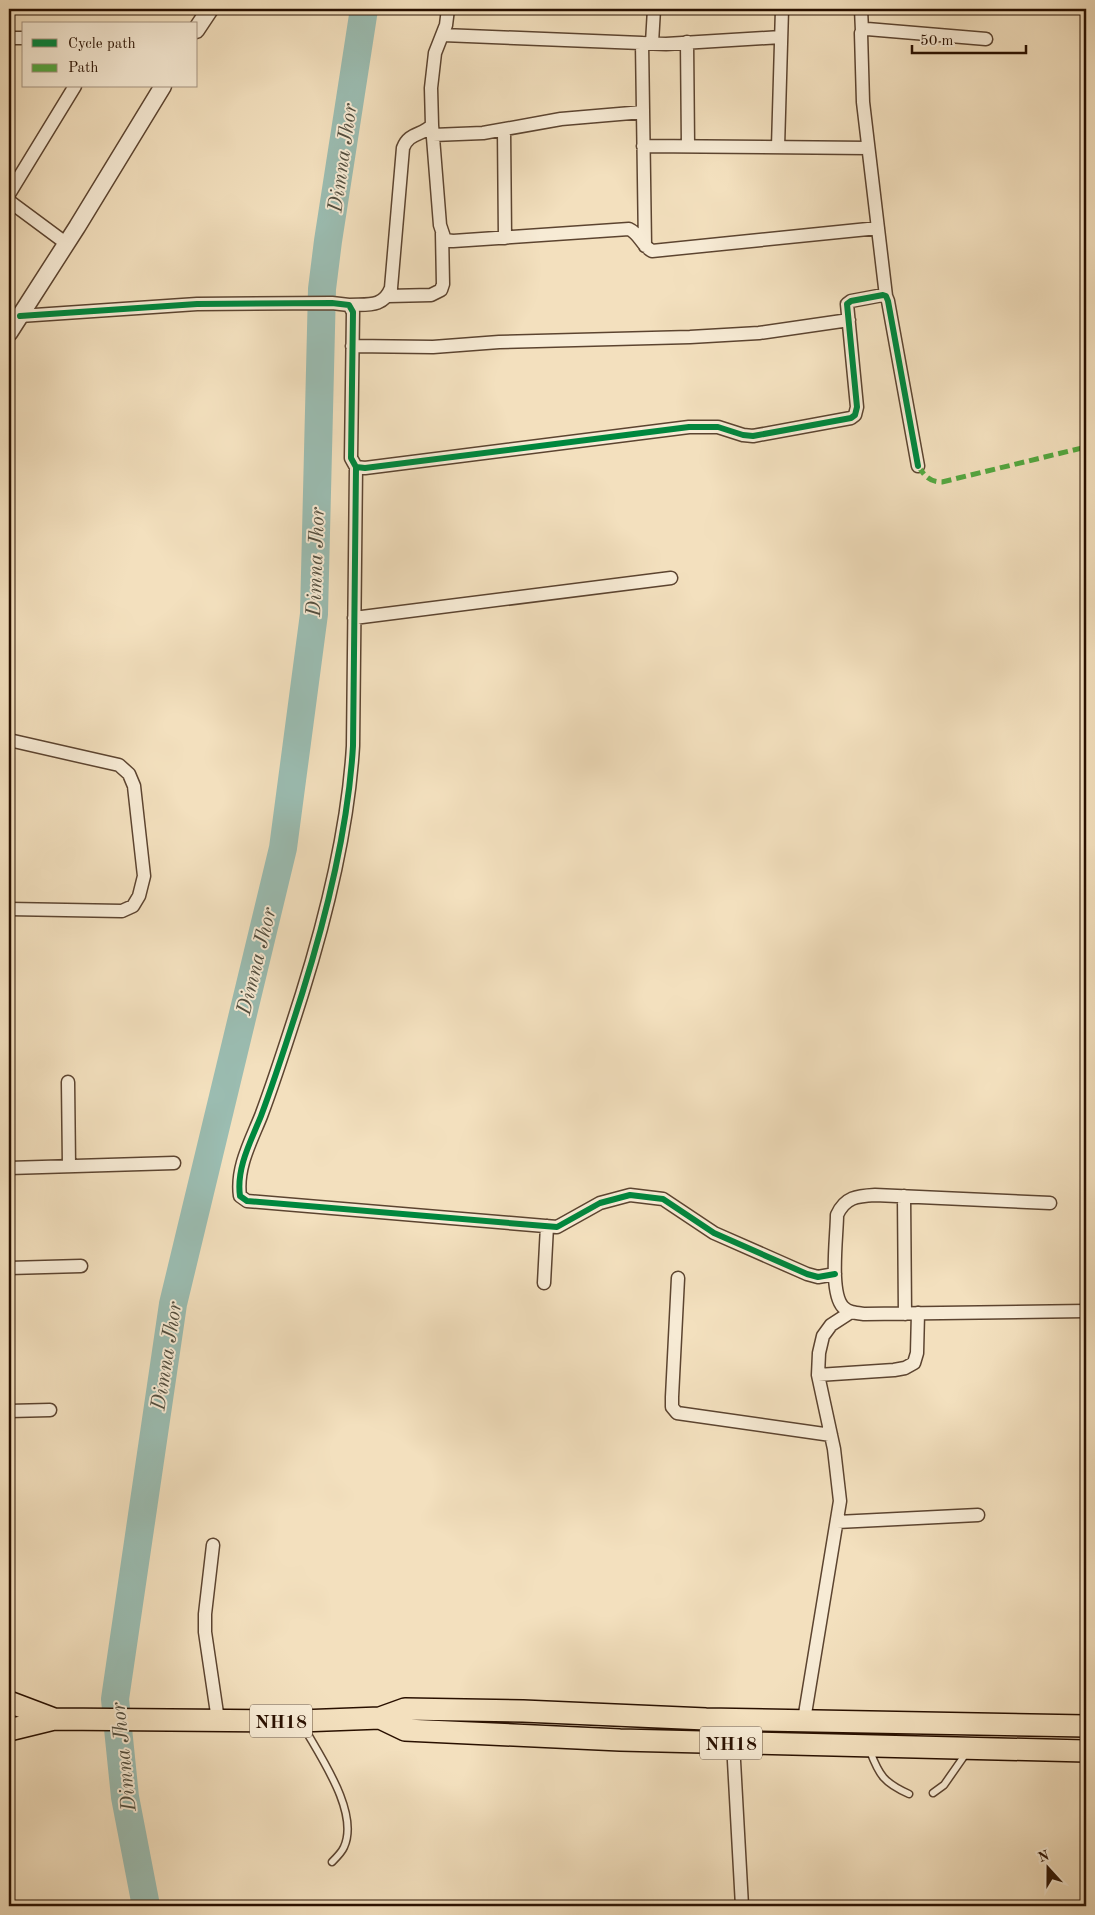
<svg xmlns="http://www.w3.org/2000/svg" width="1095" height="1915" font-family="'Old Standard TT',serif">
<rect width="100%" height="100%" fill="#f3e0be"/>
<filter id="stains"><feTurbulence type="fractalNoise" baseFrequency=".004" numOctaves="4"/><feColorMatrix values="0 0 0 0 .2 0 0 0 0 .09 0 0 0 0 .02 0 0 0 .5 -.17"/></filter>
<radialGradient id="worn" r=".72"><stop offset=".6" stop-color="#630" stop-opacity="0"/><stop offset="1" stop-color="#630" stop-opacity=".3"/></radialGradient>
<g fill="none" stroke-linecap="round" stroke-linejoin="round">
<path stroke="#9bbdb2" stroke-width="28" d="M146 1906 125 1797 115 1699 173 1304 283 848 314 614 322 289 328 241 364 9"/>
<defs>
<path id="service" d="M302 1724C319 1755 360 1812 344 1847 342 1852 336 1858 332 1862
M870 1751C879 1775 884 1783 909 1794
M933 1793 944 1785 967 1752"/>
<path id="minor" d="M861 9 862 31
M443 35 666 44 781 37
M9 38H24
M687 42 688 146
M642 43 645 246
M652 43 654 9
M432 125 440 225 445 240 453 241 629 229C640 234 641 245 652 251L878 228
M504 130 505 238
M433 135 483 133 561 119 643 112
M643 146 868 148
M778 147 782 9
M9 194 75 86
M9 201 67 244
M388 296 431 295 441 290 443 284 442 233
M886 296 863 102 861 33 862 31 867 29 986 39
M349 305C368 304 383 308 391 288L403 148C409 132 422 136 432 125L431 88 435 53 446 25 448 9
M20 316 197 304 332 303 349 305 353 312 351 458 356 467 365 468 689 427H718L743 435 753 436 851 418 855 415 857 407 847 304 851 301 883 295 886 296 888 301 918 466
M352 346 433 347 499 342 690 337 759 333 849 320
M356 467 353 746C348 830 327 914 302 994 289 1035 276 1076 261 1116 251 1141 236 1168 240 1196L247 1201 557 1227 600 1203 630 1195 663 1199 714 1233 807 1274 818 1277 835 1274
M354 618 671 578
M9 740 119 765 129 774 134 786 144 876 139 896 133 906 122 911 9 909
M68 1082 69 1166
M9 1168 174 1163
M904 1196 905 1314
M1050 1203 875 1195C857 1196 845 1197 837 1215 837 1236 829 1292 843 1307 849 1313 856 1313 865 1314L1086 1311
M9 1268 81 1266
M678 1278 672 1397V1407L677 1413 831 1435
M544 1283 547 1226
M818 1375 894 1370 905 1368 914 1363 917 1353 918 1313
M9 1411 50 1410
M837 1522 978 1515
M213 1545 205 1614V1632L218 1720
M804 1720 840 1501 834 1449 818 1375 819 1353 823 1336 831 1325 851 1312
M733 1743 742 1906"/>
<path id="tertiary" d="M196 30 210 9
M9 333 77 227 163 86"/>
<path id="trunk" d="M9 1702 54 1719
M380 1718 405 1730 620 1740 1086 1751
M9 1730 54 1719 300 1721 380 1718 405 1709 523 1711 706 1719 1086 1726"/>
</defs>
<use href="#service" stroke="#5c4430" stroke-width="9"/>
<use href="#minor" stroke="#5c4430" stroke-width="15"/>
<use href="#tertiary" stroke="#5c4430" stroke-width="19"/>
<use href="#trunk" stroke="#291000" stroke-width="24"/>
<use href="#service" stroke="#f7ebd5" stroke-width="6"/>
<use href="#minor" stroke="#f7ebd5" stroke-width="12"/>
<use href="#tertiary" stroke="#f7ebd5" stroke-width="16"/>
<use href="#trunk" stroke="#f3e0be" stroke-width="21"/>
<path stroke="#53a840" stroke-width="5" stroke-dasharray="10 5" stroke-linecap="butt" d="M918 466C925 476 929 482 942 482L1086 447"/>
<defs>
<path id="cycleway" d="M20 316 197 304 332 303 349 305 353 312 351 458 356 467 365 468 689 427H718L743 435 753 436 851 418 855 415 857 407 847 304 851 301 883 295 886 296 888 301 918 466
M356 467 353 746C348 830 327 914 302 994 289 1035 276 1076 261 1116 251 1141 236 1168 240 1196L247 1201 557 1227 600 1203 630 1195 663 1199 714 1233 807 1274 818 1277 835 1274"/>
</defs>
<use href="#cycleway" stroke="#f7ebd5" stroke-width="9"/>
<use href="#cycleway" stroke="#00873e" stroke-width="6"/>
</g>
<g text-anchor="middle" stroke-width="4" stroke-linejoin="round" paint-order="stroke">
<g fill="#f7ebd5" stroke="#675240" stroke-width="1">
<rect x="250" y="1704.5" width="62" height="33" rx="4"/>
<rect x="700" y="1726.5" width="62" height="33" rx="4"/>
</g>
<g font-size="19" font-weight="bold" fill="#291000">
<text x="281" y="1728">NH18</text>
<text x="731" y="1750">NH18</text>
</g>
<g font-size="21" font-style="italic" fill="#514d3e" stroke="#f7ebd5">
<text transform="translate(342 158) rotate(-82)" y="7">Dimna Jhor</text>
<text transform="translate(315 562) rotate(-88)" y="7">Dimna Jhor</text>
<text transform="translate(256 961) rotate(-76)" y="7">Dimna Jhor</text>
<text transform="translate(166 1356) rotate(-81)" y="7">Dimna Jhor</text>
<text transform="translate(123 1757) rotate(-96)" y="7">Dimna Jhor</text>
</g>
</g>
<rect width="1095" height="1915" fill="none" stroke="#f3e0be" stroke-width="30"/>
<rect x="10" y="10" width="1075" height="1895" fill="none" stroke="#291000" stroke-width="2.5"/>
<rect x="15" y="15" width="1065" height="1885" fill="none" stroke="#291000"/>
<rect x="22" y="22" width="175" height="65" fill="#f7ebd5" stroke="#a59380"/>
<rect x="32" y="39" width="25" height="8" fill="#00873e" stroke="#a59380"/>
<text x="68" y="48" font-size="15" fill="#291000">Cycle path</text>
<rect x="32" y="64" width="25" height="8" fill="#53a840" stroke="#a59380"/>
<text x="68" y="72" font-size="15" fill="#291000">Path</text>
<g transform="translate(1048 1868) rotate(339)" stroke="#f7ebd5" stroke-width="4" paint-order="stroke">
<path d="M0-4L9 19L0 12L-9 19Z" fill="#291000"/>
<text y="-8" font-size="14" font-weight="bold" text-anchor="middle" fill="#291000">N</text>
</g>
<path d="M912 45v8h114v-8" fill="none" stroke="#291000" stroke-width="2.5"/>
<text x="920" y="45" font-size="15" fill="#291000" stroke="#f7ebd5" stroke-width="4" paint-order="stroke">50 m</text>
<rect width="100%" height="100%" filter="url(#stains)"/>
<rect width="100%" height="100%" fill="url(#worn)"/>
</svg>
